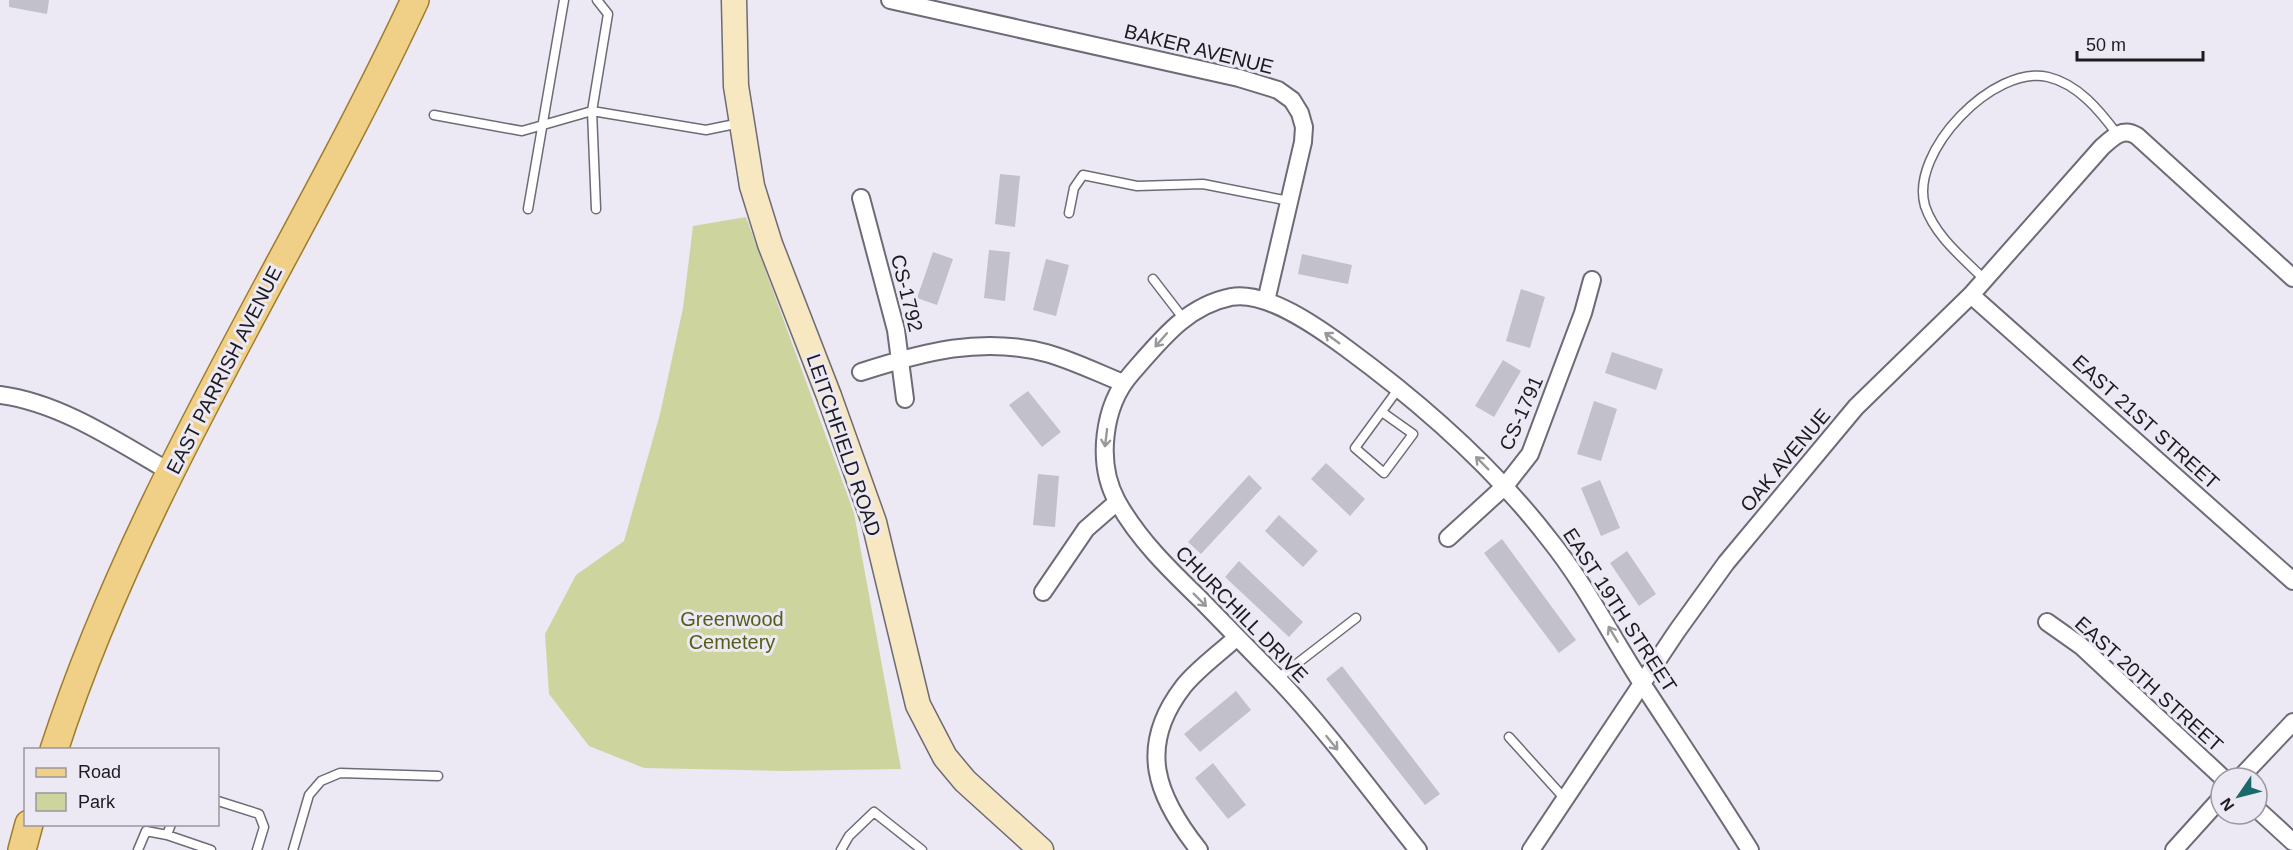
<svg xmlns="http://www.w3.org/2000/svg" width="2293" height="850" font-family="Arial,sans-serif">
<rect width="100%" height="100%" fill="#ece9f5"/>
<path fill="#ced49e" d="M746 217 854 513 901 769 784 771 644 768 589 746 549 694 545 634 576 575 624 541 660 414 683 308 693 226Z"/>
<path fill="#c2c0cb" d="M9 0H49L47 14 9 7Z
M1000 174 1020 176 1015 227 995 224Z
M989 250 1010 252 1005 301 984 298Z
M933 252 953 259 937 305 917 298Z
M1302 254 1352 265 1348 284 1298 274Z
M1046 259 1069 265 1056 316 1033 310Z
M1521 289 1545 297 1530 348 1506 341Z
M1612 352 1663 369 1656 390 1605 373Z
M1503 360 1521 371 1494 417 1475 406Z
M1028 391 1061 432 1042 447 1009 405Z
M1594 401 1617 409 1601 461 1577 454Z
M1326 463 1365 499 1350 516 1311 479Z
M1038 474 1059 476 1055 527 1033 525Z
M1249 475 1262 488 1201 554 1188 542Z
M1600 480 1620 528 1601 536 1581 488Z
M1279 515 1318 551 1303 567 1265 531Z
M1502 539 1576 640 1559 653 1484 553Z
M1627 551 1656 594 1639 606 1610 563Z
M1239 561 1303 622 1289 637 1225 577Z
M1342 666 1440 794 1425 805 1326 679Z
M1236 691 1251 710 1200 752 1184 734Z
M1213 763 1246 805 1228 819 1195 778Z"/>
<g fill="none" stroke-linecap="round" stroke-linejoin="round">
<defs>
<path id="lane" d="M597 0 608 14 592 111 706 130 740 123
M434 115 522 131 592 111 596 209
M528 209 564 0
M1069 213 1074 188 1083 175 1137 186 1203 184 1289 201
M1153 279 1183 318
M1985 280C1963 258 1935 236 1925 206 1909 152 1994 64 2048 77 2078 84 2100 111 2117 134
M1382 412 1413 434 1384 473 1355 448 1399 388
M1277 679 1356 618
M1509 737 1565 799
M218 801 259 814 264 827 257 850
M167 835 211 850
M138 850 146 831 167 835 171 824
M293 850 309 795 321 781 340 773 438 776
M841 850 849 836 874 812 922 850"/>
<path id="street" d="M890 0 1239 78 1278 90 1292 100 1300 113 1304 127 1303 142 1266 301
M861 198 896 330 905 399
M1971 295 2293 581
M861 372C923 352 982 336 1046 353 1072 360 1098 373 1123 383
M0 395C61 403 118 442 170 472
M1448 538 1505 486 1530 454 1583 313 1592 280
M1043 592 1086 529 1117 502
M2047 622 2081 646 2223 778
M2240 778 2293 722
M2257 809 2293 842
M1199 850C1156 796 1137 747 1183 687 1197 669 1220 653 1237 637
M1418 850C1372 793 1329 733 1279 680 1253 653 1226 626 1200 599 1169 569 1138 539 1117 501 1096 463 1103 406 1131 374 1160 341 1186 306 1231 297 1266 290 1319 328 1346 348 1421 403 1492 465 1549 539 1586 585 1611 636 1643 685 1679 740 1715 794 1750 850
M1531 850 1677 631 1726 563 1856 407 1971 295 2102 147C2113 137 2123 127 2137 136L2293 278
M2174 850 2221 798"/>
<path id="secondary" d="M734 0 736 86 752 186 770 244 829 396 874 522 918 705 945 757 965 781 1041 850"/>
<path id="primary" d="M54 750C140 485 298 251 415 0
M22 850 29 824"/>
</defs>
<use href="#lane" stroke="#6d6b76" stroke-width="11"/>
<use href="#street" stroke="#6d6b76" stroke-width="20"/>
<use href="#secondary" stroke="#6d6b76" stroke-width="27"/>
<use href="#primary" stroke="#9f7c2d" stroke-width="30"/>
<use href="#lane" stroke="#fff" stroke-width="8"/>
<use href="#street" stroke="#fff" stroke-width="16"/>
<use href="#secondary" stroke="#f7e8c2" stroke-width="24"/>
<use href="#primary" stroke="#efd086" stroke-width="27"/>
</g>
<defs><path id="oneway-shaft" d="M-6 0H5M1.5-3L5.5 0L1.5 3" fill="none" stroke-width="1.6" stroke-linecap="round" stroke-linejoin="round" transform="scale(1.5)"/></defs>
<g stroke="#99989a">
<use href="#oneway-shaft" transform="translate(1332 338) rotate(-144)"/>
<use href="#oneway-shaft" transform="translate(1161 340) rotate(131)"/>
<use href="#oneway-shaft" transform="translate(1106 438) rotate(97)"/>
<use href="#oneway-shaft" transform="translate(1482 463) rotate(-135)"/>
<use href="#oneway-shaft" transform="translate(1200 600) rotate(45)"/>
<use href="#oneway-shaft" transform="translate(1613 634) rotate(-121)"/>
<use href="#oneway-shaft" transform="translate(1332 743) rotate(51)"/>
</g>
<g text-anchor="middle" stroke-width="6" stroke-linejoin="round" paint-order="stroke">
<g font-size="20" fill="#1c1b1f" stroke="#ece9f5">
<text transform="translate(1199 49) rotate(14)" y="7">BAKER AVENUE</text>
<text transform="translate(907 293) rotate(76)" y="7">CS-1792</text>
<text transform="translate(224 370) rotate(-63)" y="7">EAST PARRISH AVENUE</text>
<text transform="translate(1521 413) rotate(-66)" y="7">CS-1791</text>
<text transform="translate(2146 422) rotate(42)" y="7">EAST 21ST STREET</text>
<text transform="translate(844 445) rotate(71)" y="7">LEITCHFIELD ROAD</text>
<text transform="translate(1785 460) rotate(-50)" y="7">OAK AVENUE</text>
<text transform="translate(1620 610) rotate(57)" y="7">EAST 19TH STREET</text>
<text transform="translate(1242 614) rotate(46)" y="7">CHURCHILL DRIVE</text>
<text transform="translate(2149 684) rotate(42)" y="7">EAST 20TH STREET</text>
</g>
<g font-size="20" fill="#585d16" stroke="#ece9f5">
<text x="732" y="626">Greenwood<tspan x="732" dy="23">Cemetery</tspan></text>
</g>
</g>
<rect x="24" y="748" width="195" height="78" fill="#ece9f5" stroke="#99979f" stroke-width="1.5"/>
<rect x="36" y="768" width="30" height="9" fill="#efd086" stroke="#99979f" stroke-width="1.5"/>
<text x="78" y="778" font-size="18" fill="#1c1b1f">Road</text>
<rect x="36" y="793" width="30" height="18" fill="#ced49e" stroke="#99979f" stroke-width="1.5"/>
<text x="78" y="808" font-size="18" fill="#1c1b1f">Park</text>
<g transform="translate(2239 796) rotate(235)"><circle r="28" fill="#ece9f5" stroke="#99979f" stroke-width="1.5"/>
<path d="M0-4.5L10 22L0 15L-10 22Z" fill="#1c696a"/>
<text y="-9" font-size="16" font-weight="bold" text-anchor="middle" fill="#1c1b1f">N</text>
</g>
<path d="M2077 51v9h126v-9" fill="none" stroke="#1c1b1f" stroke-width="3"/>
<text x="2086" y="51" font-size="18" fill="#1c1b1f" stroke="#ece9f5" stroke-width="4.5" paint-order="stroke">50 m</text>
</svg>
